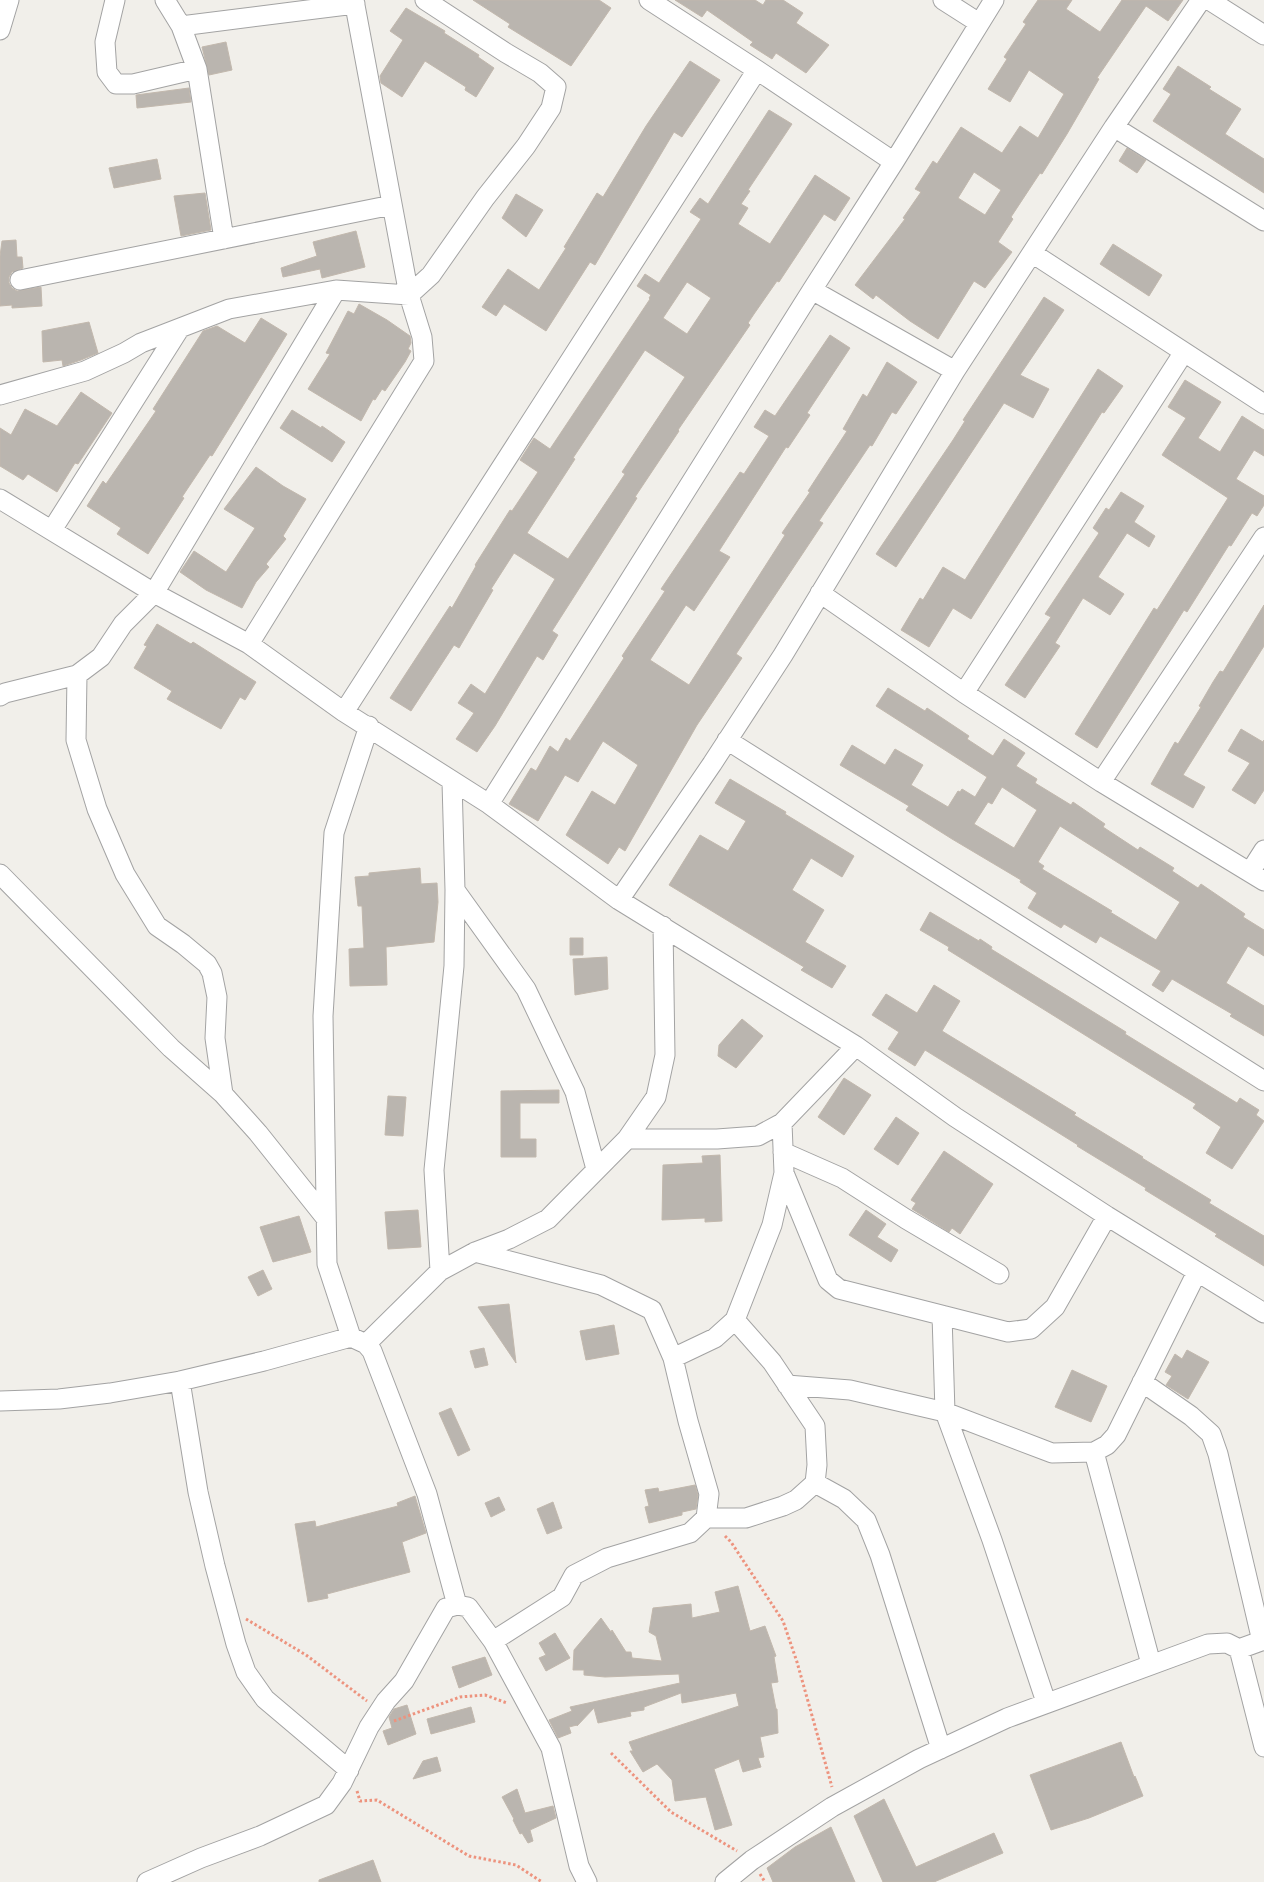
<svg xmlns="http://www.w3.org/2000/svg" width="1264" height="1882" font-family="Ubuntu,sans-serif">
<rect width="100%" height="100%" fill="#f1efea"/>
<path fill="#bab5af" stroke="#c2b8ad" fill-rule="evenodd" d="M473 0H599L611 8 571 66 508 27 510 24Z
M675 0H755L763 5 766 0H783L803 13 796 23 829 45 806 73 776 53 772 59 750 45 753 42 707 10 702 17Z
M1038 0H1072L1066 9 1100 32 1122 0H1183L1168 21 1146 6 1097 78 1099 79 1067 134 1042 174 1040 173 1011 217 1013 219 998 242 1012 252 985 288 974 281 938 339 910 321 876 295 873 299 855 285 905 219 903 218 921 192 915 189 933 161 937 164 961 127 1002 153 1020 126 1038 138 1064 94 1029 70 1010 102 988 89 1007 59 1004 57 1026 24 1023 22ZM974 172 1001 190 985 215 958 198Z
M406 8 445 31 444 33 479 55 478 57 494 68 476 97 465 90 466 87 425 61 402 97 381 83 380 76 403 40 390 31Z
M226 42 232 70 209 75 202 47Z
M690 61 720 80 682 137 674 132 595 265 590 262 546 331 504 304 496 316 482 307 508 269 539 290 566 248 564 247 597 193 603 197 646 126Z
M1178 66 1211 87 1209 89 1241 109 1225 134 1264 159V193L1153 121 1171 94 1163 89Z
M189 88 191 102 137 108 136 95Z
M769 110 792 124 748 190 750 191 741 204 748 208 738 224 770 244 815 175 850 198 835 221 824 214 779 282 777 281 754 314 748 323 750 325 678 430 679 431 635 497 637 498 552 631 558 635 543 660 537 656 495 726 477 752 456 739 474 713 458 703 471 684 485 694 555 579 514 553 491 589 493 590 459 648 454 645 411 711 390 698 450 606 452 608 476 566 475 565 510 510 512 511 538 472 520 460 534 438 550 449 650 299 649 298 651 295 637 286 645 274 659 283 701 219 690 212 700 198 708 204ZM687 282 711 298 687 334 663 318ZM645 350 685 377 622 472 625 474 568 559 527 533 575 459 573 458Z
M1127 148 1146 160 1137 173 1119 161Z
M157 159 161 179 114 188 109 168Z
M205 193 211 230 181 236 174 196Z
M516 194 543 210 526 237 502 218Z
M356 231 365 267 322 278 320 269 283 277 281 268 317 256 313 242Z
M16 240 17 257H22L23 268 12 272 9 277V283L12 288 17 291 41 287 42 306 12 308V305L0 306V256L2 241Z
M1113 244 1162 275 1149 296 1100 264Z
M1044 297 1064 310 1020 375 1049 389 1033 418 1004 403 896 567 876 554 953 440 965 421 963 420Z
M359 304 387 320 410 336 411 343 408 349 411 351 405 362 385 391 382 389 375 400 373 399 361 421 308 389 330 354 326 353 348 311 354 314Z
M261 318 287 334 233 422 212 456 210 455 182 497 184 498 148 554 117 534 121 528 87 506 103 481 106 484 156 411 153 409 203 331 217 326 245 343Z
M89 322 98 353 81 360 63 366 62 360 43 362 42 331Z
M830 335 850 348 807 413 810 415 788 448 786 447 719 551 730 557 694 611 686 605 650 660 689 685 785 535 782 533 810 492 808 491 847 431 843 429 863 394 867 397 887 362 917 382 896 414 892 412 872 446 870 445 819 521 823 523 736 654 742 658 697 725 625 851 619 847 608 864 566 835 592 791 615 805 638 765 603 741 578 782 565 775 538 821 509 804 531 768 536 771 550 746 558 752 566 738 570 741 624 658 622 656 665 591 661 589 740 472 744 474 769 436 754 427 765 410 775 416Z
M1098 369 1123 386 1104 413 1102 412 971 619 953 608 929 647 901 630 920 598 923 600 943 567 965 580Z
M1185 380 1221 402 1198 438 1220 452 1242 416 1264 430V456L1254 450 1236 479 1264 496V505L1257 516 1252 513 1231 546 1229 545 1187 612 1184 610 1097 748 1075 734 1154 608 1157 610 1228 498 1162 455 1186 418 1168 407Z
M81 392 112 413 78 464 75 463 57 492 28 474 23 480 0 466V428L11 435 25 409 57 426Z
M292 410 321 428 322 426 345 442 332 462 280 428Z
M256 467 283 486 306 499 283 536 286 539 266 564 269 567 256 582 242 608 206 590 180 572 194 551 226 572 255 528 224 509Z
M1121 492 1144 506 1134 522 1155 536 1149 547 1127 533 1098 577 1124 594 1110 615 1083 598 1055 643 1060 646 1025 698 1005 685 1051 617 1045 614 1099 533 1093 528 1106 508 1109 510Z
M1264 605V646L1183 775 1205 787 1193 808 1151 784 1175 742 1178 744 1201 707 1199 706 1213 682 1220 671 1223 672Z
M157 624 191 644 193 642 256 682 245 700 240 697 221 729 167 699 172 691 134 668 147 646 144 645Z
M888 688 925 711 927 708 969 736 967 739 993 756 1004 739 1025 753 1016 766 1037 779 1035 783 1071 805 1073 802 1105 824 1103 827 1138 850 1140 847 1174 868 1172 871 1198 888 1201 884 1245 914 1243 917 1264 930V956L1248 946 1226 983 1264 1006V1036L1230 1016 1232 1014 1172 979 1163 992 1152 985 1161 971 1100 936 1096 943 1064 924 1061 928 1028 908 1037 893 1020 882 1021 880 952 839 906 810 909 806 840 765 852 745 885 765 895 749 923 765 911 785 948 807 958 791 960 792 962 789 975 797 987 777 876 706ZM1002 787 1037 810 1014 848 974 824 988 802 992 804ZM1060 826 1180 902 1156 940 1110 912 1112 911 1042 869 1044 866 1038 862Z
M1241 729 1263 742 1264 740V790L1255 804 1232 790 1250 763 1228 751Z
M730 779 786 812 785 814 854 856 842 877 811 858 792 890 824 910 805 942 846 966 832 988 801 970 804 967 669 885 700 835 728 851 746 821 715 803Z
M420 868 421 884 437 883 438 902 434 942 386 947 387 985 350 986 349 949 364 948 362 906H358L355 877 369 876V873Z
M930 912 979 941 980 939 992 947 991 949 1126 1032 1125 1034 1237 1103 1240 1098 1259 1110 1256 1115 1264 1121 1232 1169 1206 1153 1221 1127 1193 1108 1196 1104 948 950 949 947 920 930Z
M570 938H583V955H570Z
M607 957 608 989 575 995 573 959Z
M934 985 960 1001 942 1031 1076 1113 1074 1115 1143 1157 1142 1158 1211 1200 1209 1203 1264 1236V1266L1215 1236 1217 1234 1145 1190 1146 1188 1077 1146 1078 1145 925 1050 915 1066 888 1049 899 1032 872 1015 886 994 917 1013Z
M742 1019 763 1036 736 1068 718 1056 719 1045Z
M844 1078 871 1095 844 1135 818 1117Z
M559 1090V1103H520V1139H536V1157H501V1091Z
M388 1096 406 1097 403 1136 385 1135Z
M896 1117 919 1133 898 1165 874 1149Z
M944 1151 993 1184 960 1234 952 1228 949 1232 912 1209 916 1203 911 1200Z
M720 1155 722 1221 705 1222V1218L662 1220 663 1165 703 1163 702 1156Z
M418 1210 421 1247 388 1249 385 1212Z
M866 1210 886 1224 877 1237 898 1250 891 1262 849 1235Z
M299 1216 311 1252 273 1262 260 1227Z
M263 1270 272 1289 258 1296 248 1277Z
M509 1304 516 1363 478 1307Z
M614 1325 619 1354 586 1360 580 1331Z
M484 1348 488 1365 475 1368 470 1351Z
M1187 1350 1209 1362 1188 1399 1166 1385 1172 1376 1165 1372 1175 1354 1182 1359Z
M1072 1370 1107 1386 1091 1422 1055 1407Z
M451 1408 470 1450 458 1456 439 1413Z
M695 1485 698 1495 696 1509 682 1512V1515L649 1523 645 1507 649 1506 645 1490 658 1488 659 1492Z
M415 1496 426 1533 402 1542 410 1572 327 1594 328 1598 308 1602 295 1524 315 1521 316 1527 398 1506 397 1503Z
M499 1497 505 1510 491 1517 485 1503Z
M553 1502 562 1528 547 1534 537 1509Z
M738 1586 750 1631 765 1626 776 1656 774 1657 778 1682 771 1683 776 1709H777L778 1733 760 1737 764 1757 758 1758 761 1767 743 1772 739 1759 714 1769 732 1825 715 1830 706 1797 675 1801 672 1780 657 1764 643 1772 630 1751H633L629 1742 739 1706 736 1693 682 1703 681 1693 644 1707V1710L630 1712 631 1716 598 1723 594 1708 577 1726V1725L569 1727 571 1733 558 1738 549 1720 572 1711 570 1707 680 1683 679 1674 605 1677 584 1675V1670H573L574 1650 601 1618 611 1632 612 1630 626 1652H631L632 1658 662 1661 656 1636 649 1632 653 1608 691 1604 692 1618 720 1612 715 1592Z
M555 1633 570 1658 546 1671 539 1658 546 1655 539 1643Z
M485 1657 492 1675 459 1688 452 1667Z
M407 1705 416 1734 388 1745 383 1731 392 1728 389 1717 394 1709Z
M471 1707 475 1722 431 1734 427 1719Z
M1121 1742 1134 1777 1135 1776 1143 1796 1089 1818 1051 1830 1030 1775Z
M437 1757 441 1771 413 1779 423 1761Z
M517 1789 525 1813 553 1806 556 1818 530 1830 533 1841 528 1843 522 1833 520 1834 513 1820 514 1819 502 1797Z
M884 1799 916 1867 994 1833 1003 1853 934 1882H883L854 1816Z
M831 1827 855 1882H773L767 1868 795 1847Z
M373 1860 381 1882H319V1880Z"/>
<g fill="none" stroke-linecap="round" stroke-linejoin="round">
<defs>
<path id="minor" d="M115 0 105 42 107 72 116 84H133L197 69
M165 0 181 26 197 69 224 239
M649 0 757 70 894 162
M943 0 979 23
M1209 0 1264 35
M181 26 355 4
M0 30 9 0
M1114 127 1264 221
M1032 253 1264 404
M20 280 392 205
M955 371 1114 127 1201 0
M0 395 85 371 124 353 141 343 229 309 336 290 409 295 431 275 485 198 526 146 551 108 556 87 540 73 506 53 425 0
M0 499 154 593 249 644 344 712 489 804 619 900 856 1046 955 1117 1107 1216 1264 1313
M52 530 180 328
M820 593 964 693 1101 782 1264 881
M249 644 424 361 422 337 409 295 354 0
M77 675 76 740 97 809 125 874 157 926 183 944 207 964 212 973 217 997 215 1038 223 1094
M964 693 1184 352
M0 696 5 693 77 675 101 657 123 624 154 593 336 290
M344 712 757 70
M727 740 1264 1081
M1101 782 1264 537
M489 804 812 290 894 162 994 0
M1250 872 1264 850
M0 874 171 1048 223 1094 258 1133 325 1217
M455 890 526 989 575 1092 596 1169
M619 900 712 764 783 655 955 371 812 290
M627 1139H717L758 1136 782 1123 856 1046
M783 1152 842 1178 906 1219 999 1274
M784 1173 828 1280 839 1289 1008 1332 1031 1329 1055 1307 1107 1216
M475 1252 601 1285 652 1310 673 1358 688 1421 709 1494 706 1518 690 1533 607 1558 574 1575 562 1597 493 1641
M440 1271 434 1170 454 966 455 890 452 782
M942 1315 945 1412 992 1540 1046 1702
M351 1337 327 1264 323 1016 334 833 369 726
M366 1344 440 1271 475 1252 509 1239 548 1219 627 1139 656 1097 665 1055 663 926
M673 1358 715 1338 735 1320 772 1225 784 1173 782 1123
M180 1381 198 1492 215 1566 236 1644 246 1672 265 1699 349 1770
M1142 1382 1191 1416 1211 1434 1218 1454 1262 1641
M787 1385 850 1390 945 1412 1052 1453 1094 1452 1107 1445 1116 1435 1197 1272
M0 1401 59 1399 110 1393 180 1381 264 1361 351 1337 366 1344 372 1351 427 1494 457 1605
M1094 1452 1151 1664
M815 1483 844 1499 866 1520 880 1555 941 1749
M706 1518H746L783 1506 796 1500 815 1483 817 1465 815 1426 772 1362 735 1320
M1239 1649 1264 1747
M147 1882 201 1858 260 1836 326 1805 342 1783 369 1727 386 1701 404 1681 446 1608 457 1605 468 1607 493 1641 551 1748 579 1866 587 1882
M725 1882 752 1860 832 1807 919 1759 1007 1718 1208 1644 1227 1643 1239 1649 1264 1640"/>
</defs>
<use href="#minor" stroke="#a3a3a3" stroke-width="21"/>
<path stroke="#ed937e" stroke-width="3" stroke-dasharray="2.5 2.5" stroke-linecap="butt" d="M725 1536 731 1542 783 1621 797 1662 832 1787
M246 1619 306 1655 367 1701
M394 1721 460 1697 485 1695 507 1703
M611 1753 671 1812 737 1851
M357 1791 360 1801 377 1800 469 1856 516 1865 542 1882
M760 1874 765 1882"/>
<use href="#minor" stroke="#fff" stroke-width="19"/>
</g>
</svg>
